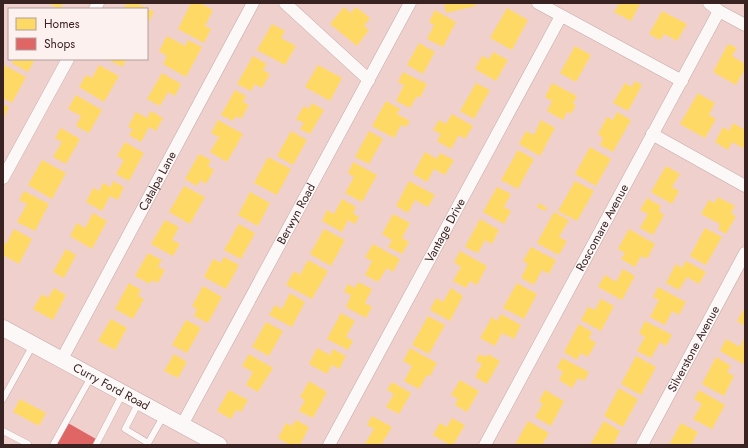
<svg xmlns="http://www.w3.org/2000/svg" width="748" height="448" font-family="Jost,sans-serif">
<rect width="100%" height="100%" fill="#efd0cd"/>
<path fill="#ffd966" d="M47 3H64L60 9Z
M127 3H137L154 12 147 25V9H123Z
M191 3H200L213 10 205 26 211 29 204 43 178 29Z
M444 3H475L476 6 446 13Z
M620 3 640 4 631 21 614 12Z
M344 7 351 13 356 7 370 18 364 26 369 30 357 46 330 24Z
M507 8 528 20 512 50 490 38Z
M435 10 456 22 443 47 427 39 434 25 429 22Z
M662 11 687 24 677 41 664 34 660 40 649 34Z
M272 24 285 31 281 38 296 46 285 65 257 50Z
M167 36 185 46 188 40 202 47 186 77 163 64 167 56 159 51Z
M419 43 435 52 423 74 407 65Z
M728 44 737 48 732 56 745 64V69L736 85 713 72Z
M575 46 591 55 576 82 560 73Z
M493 52 508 60 496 81 475 69 482 56 489 59Z
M253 56 267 64 263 70 270 74 262 88 255 84 251 91 237 84Z
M14 59H35L28 72 12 63Z
M107 59H127L122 67Z
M4 65 26 77 12 103 3 98V83L5 79 3 78V67Z
M99 65 119 76 104 102 79 87 86 75 92 78Z
M318 65 342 78 330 101 305 87Z
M403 72 427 84 420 98 417 96 410 108 396 101 404 85 398 82Z
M162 73 181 84 175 96 168 92 160 106 147 99Z
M635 81 642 85 628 111 613 103 625 83 632 87Z
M476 83 490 90 474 119 460 111Z
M552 83 577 96 573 103 576 105 571 114 567 112 563 120 547 111 552 101 545 97Z
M235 90 246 96 243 102 249 105 241 119 236 116 233 121 221 115Z
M698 93 715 103 709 115 716 119 705 138 680 124Z
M76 95 102 110 89 133 76 126 81 116 68 109Z
M386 101 400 109 397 114 410 121 406 127 401 125 394 138 372 126Z
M312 103 324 110 310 134 300 129 304 123 296 119 304 106 309 109Z
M3 104 9 107 3 119Z
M151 111 163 118 156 131 149 127 141 142 129 135 133 129 128 127 136 112 147 118Z
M617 112 631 120 613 152 600 145 603 138 598 134 607 117 613 120Z
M452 114 473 126 465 139 459 135 451 149 437 141 441 134 433 130 439 120 446 124Z
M218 120 243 134 227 162 210 152 219 137 211 133Z
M541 120 555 128 540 156 519 144 526 131 534 135Z
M733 123 745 130V149L732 142 728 150 715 142 723 127 729 131Z
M61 128 80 139 66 164 53 157 62 142 55 138Z
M291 131 307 140 293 165 277 156Z
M369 131 383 139 369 164 355 157Z
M125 142 144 153 129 181 116 174 124 160 117 156Z
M590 147 611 159 596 186 575 174Z
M518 150 534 159 518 189 501 180Z
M425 152 437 159 440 153 454 160 445 175 434 169 427 182 413 174Z
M199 154 211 160 208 166 214 170 206 184 201 180 197 186 185 179Z
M268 157 291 169 277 195 254 183Z
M42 160 66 173 52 199 28 185Z
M353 162 377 175 362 202 345 193 354 177 348 173Z
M666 166 680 174 672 187 679 191 672 204 651 192Z
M113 181 124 187 118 200 110 196 102 211 86 202 93 188 99 191 103 183 111 187Z
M409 181 435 195 428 207 415 200 408 213 396 206Z
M575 181 594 191 577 221 558 211Z
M184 186 205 197 190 224 169 212Z
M497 187 511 194 504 207 511 211 504 224 483 212Z
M24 191 49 204 35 231 17 222 27 204 19 200Z
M250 192 270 203 258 226 238 215Z
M718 197 735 206 731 213 736 216 726 234 718 229 720 224 701 214 709 200 715 203Z
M647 198 661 206 659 211 664 215 653 235 640 228 648 214 640 210Z
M342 199 356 207 353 213 359 217 355 224 348 220 342 232 322 221 327 210 334 214Z
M539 203 547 208 545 211 537 207Z
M554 212 569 220 559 237 567 241 559 255 537 243Z
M93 213 107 221 92 249 70 236 77 223 85 228Z
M393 214 410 223 402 238 409 242 402 254 388 247 392 240 382 234Z
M480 219 499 230 492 244 485 240 478 253 465 247Z
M165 220 179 227 172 240 180 244 173 256 151 244Z
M239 224 255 233 241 259 224 250Z
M705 228 722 237 706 265 690 256Z
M14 229 32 239 19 264 3 255V242L6 244Z
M324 229 345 240 331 266 310 254Z
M629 229 655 244 647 259 641 256 635 267 621 259 625 253 618 249Z
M373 244 400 259 393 272 387 268 378 282 365 275 372 261 365 257Z
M531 247 556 260 549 274 542 270 534 285 521 278 528 264 523 261Z
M66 249 76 255 64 278 53 272Z
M460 251 487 266 477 285 470 281 466 288 453 281 461 267 454 262Z
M148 253 162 260 158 267 165 270 158 283 152 280 150 284 135 276Z
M224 257 239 265 226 289 204 277 213 259 221 263Z
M308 260 328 271 312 299 286 285 294 271 300 275Z
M686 261 706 272 699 284 687 277 679 290 666 283 676 264 682 268Z
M623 269 635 276 622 300 598 287 605 275 616 282Z
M358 282 372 289 365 303 372 307 366 318 346 307 351 295 344 292 348 284 355 288Z
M129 283 141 290 138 296 144 299 133 319 115 309Z
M517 283 537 294 524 319 503 308Z
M203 286 222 297 208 323 194 316 197 309 192 306Z
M658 287 686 302 679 315 672 311 665 325 650 317 659 300 653 297Z
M54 288 66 295 53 320 33 309 42 294 48 298Z
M451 288 463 296 450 321 430 310 436 298 443 302Z
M290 293 305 302 292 327 269 315 275 305 282 309Z
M601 299 614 306 601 331 581 320 588 307 595 310Z
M745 307V326L737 321Z
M341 313 355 321 346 337 353 341 348 350 327 339Z
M501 314 521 325 514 339 502 333 495 346 480 338 492 317 497 321Z
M428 316 445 325 429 354 412 345Z
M111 319 127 328 115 350 98 341Z
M186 320 201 328 187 353 172 345Z
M645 321 672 335 666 346 660 342 651 358 637 351 645 337 639 333Z
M266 322 283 331 269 356 252 347Z
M579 324 592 332 589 338 596 343 588 357 581 353 577 360 564 352Z
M745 337V365L720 351 726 339 740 347Z
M317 348 330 355 333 349 346 356 339 369 332 365 327 374 309 364Z
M410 348 437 363 430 376 427 375 419 389 404 381 412 366 403 361Z
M174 354 187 362 178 378 164 371Z
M249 354 273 368 258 392 246 385 253 372 242 366Z
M479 354 486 357 488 354 500 361 487 384 475 377 482 364 476 361Z
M636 356 656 367 641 395 621 384Z
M716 357 731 366 727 372 734 376 724 396 702 384Z
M562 358 589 372 584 381 578 378 572 388 559 380 563 372 557 368Z
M460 380 479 391 467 412 455 405 458 399 451 395Z
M309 381 327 392 313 418 299 411 305 400 300 397Z
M392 382 411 393 399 414 386 407 394 394 387 390Z
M619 388 638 399 623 427 604 416Z
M229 390 248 400 241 412 236 410 231 419 217 411Z
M545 390 564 401 551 426 535 417 543 404 539 401Z
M699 390 725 405 712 429 693 419 702 404 694 399Z
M20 399 46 413 39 426 13 412Z
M372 416 392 427 381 445 365 444 374 429 367 425Z
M452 418 465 425 453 445H450L433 435 440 423 447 427Z
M296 420 309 427 300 445H290L278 438 286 423 292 426Z
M528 421 549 433 542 445H515Z
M604 421 620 431 613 445H590Z
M681 423 698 432 691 445H669Z"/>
<path fill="#e06666" d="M68 423 96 439 93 445H56Z"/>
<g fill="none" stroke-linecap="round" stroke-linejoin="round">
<defs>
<path id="lane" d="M3 399 33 345
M139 402 125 429 148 443
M3 431 28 444
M53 445 91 377
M96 445 123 393
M147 445 164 415"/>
<g id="street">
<path d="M285 3 369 80"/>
<path d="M538 3 682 81"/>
<path d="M709 3 719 11 745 25"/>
<path d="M95 9 98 3"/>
<path d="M652 134 745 186"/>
<path d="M3 178 68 59"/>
<path id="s1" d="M62 359 253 3"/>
<path id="s2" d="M182 425 410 3"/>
<path id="s3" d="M329 445 561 16"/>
<path id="s4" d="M485 445 719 11"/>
<path id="s5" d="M642 445 745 253"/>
</g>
<g id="secondary">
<path id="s6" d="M3 328 219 445"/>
</g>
</defs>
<use href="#lane" stroke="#c1aaa8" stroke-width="7"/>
<use href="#street" stroke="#c1aaa8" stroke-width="13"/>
<use href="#secondary" stroke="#c1aaa8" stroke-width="17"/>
<use href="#lane" stroke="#fdf8f8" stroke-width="6"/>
<use href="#street" stroke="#fdf8f8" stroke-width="12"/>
<use href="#secondary" stroke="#fdf8f8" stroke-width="16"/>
</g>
<g text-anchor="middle" stroke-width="4" stroke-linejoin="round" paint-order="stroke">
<g font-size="12" fill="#392322" stroke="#fdf1f0">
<text dy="4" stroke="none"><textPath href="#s1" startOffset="202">Catalpa Lane</textPath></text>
<text dy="4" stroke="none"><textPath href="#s2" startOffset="240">Berwyn Road</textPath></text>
<text dy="4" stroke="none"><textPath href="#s4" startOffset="247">Roscomare Avenue</textPath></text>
<text dy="4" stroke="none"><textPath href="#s3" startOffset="244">Vantage Drive</textPath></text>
<text dy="4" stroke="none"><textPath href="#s5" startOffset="109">Silverstone Avenue</textPath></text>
<text dy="4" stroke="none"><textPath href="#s6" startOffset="123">Curry Ford Road</textPath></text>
</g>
</g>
<rect width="748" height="448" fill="none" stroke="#392322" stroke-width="8"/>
<rect x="8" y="8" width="140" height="52" fill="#fdf1f0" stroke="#af9f9e"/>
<rect x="16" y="18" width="20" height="12" fill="#ffd966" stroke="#af9f9e"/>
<text x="44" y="28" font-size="12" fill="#392322">Homes</text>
<rect x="16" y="38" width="20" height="12" fill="#e06666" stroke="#af9f9e"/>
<text x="44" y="48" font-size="12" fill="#392322">Shops</text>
</svg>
